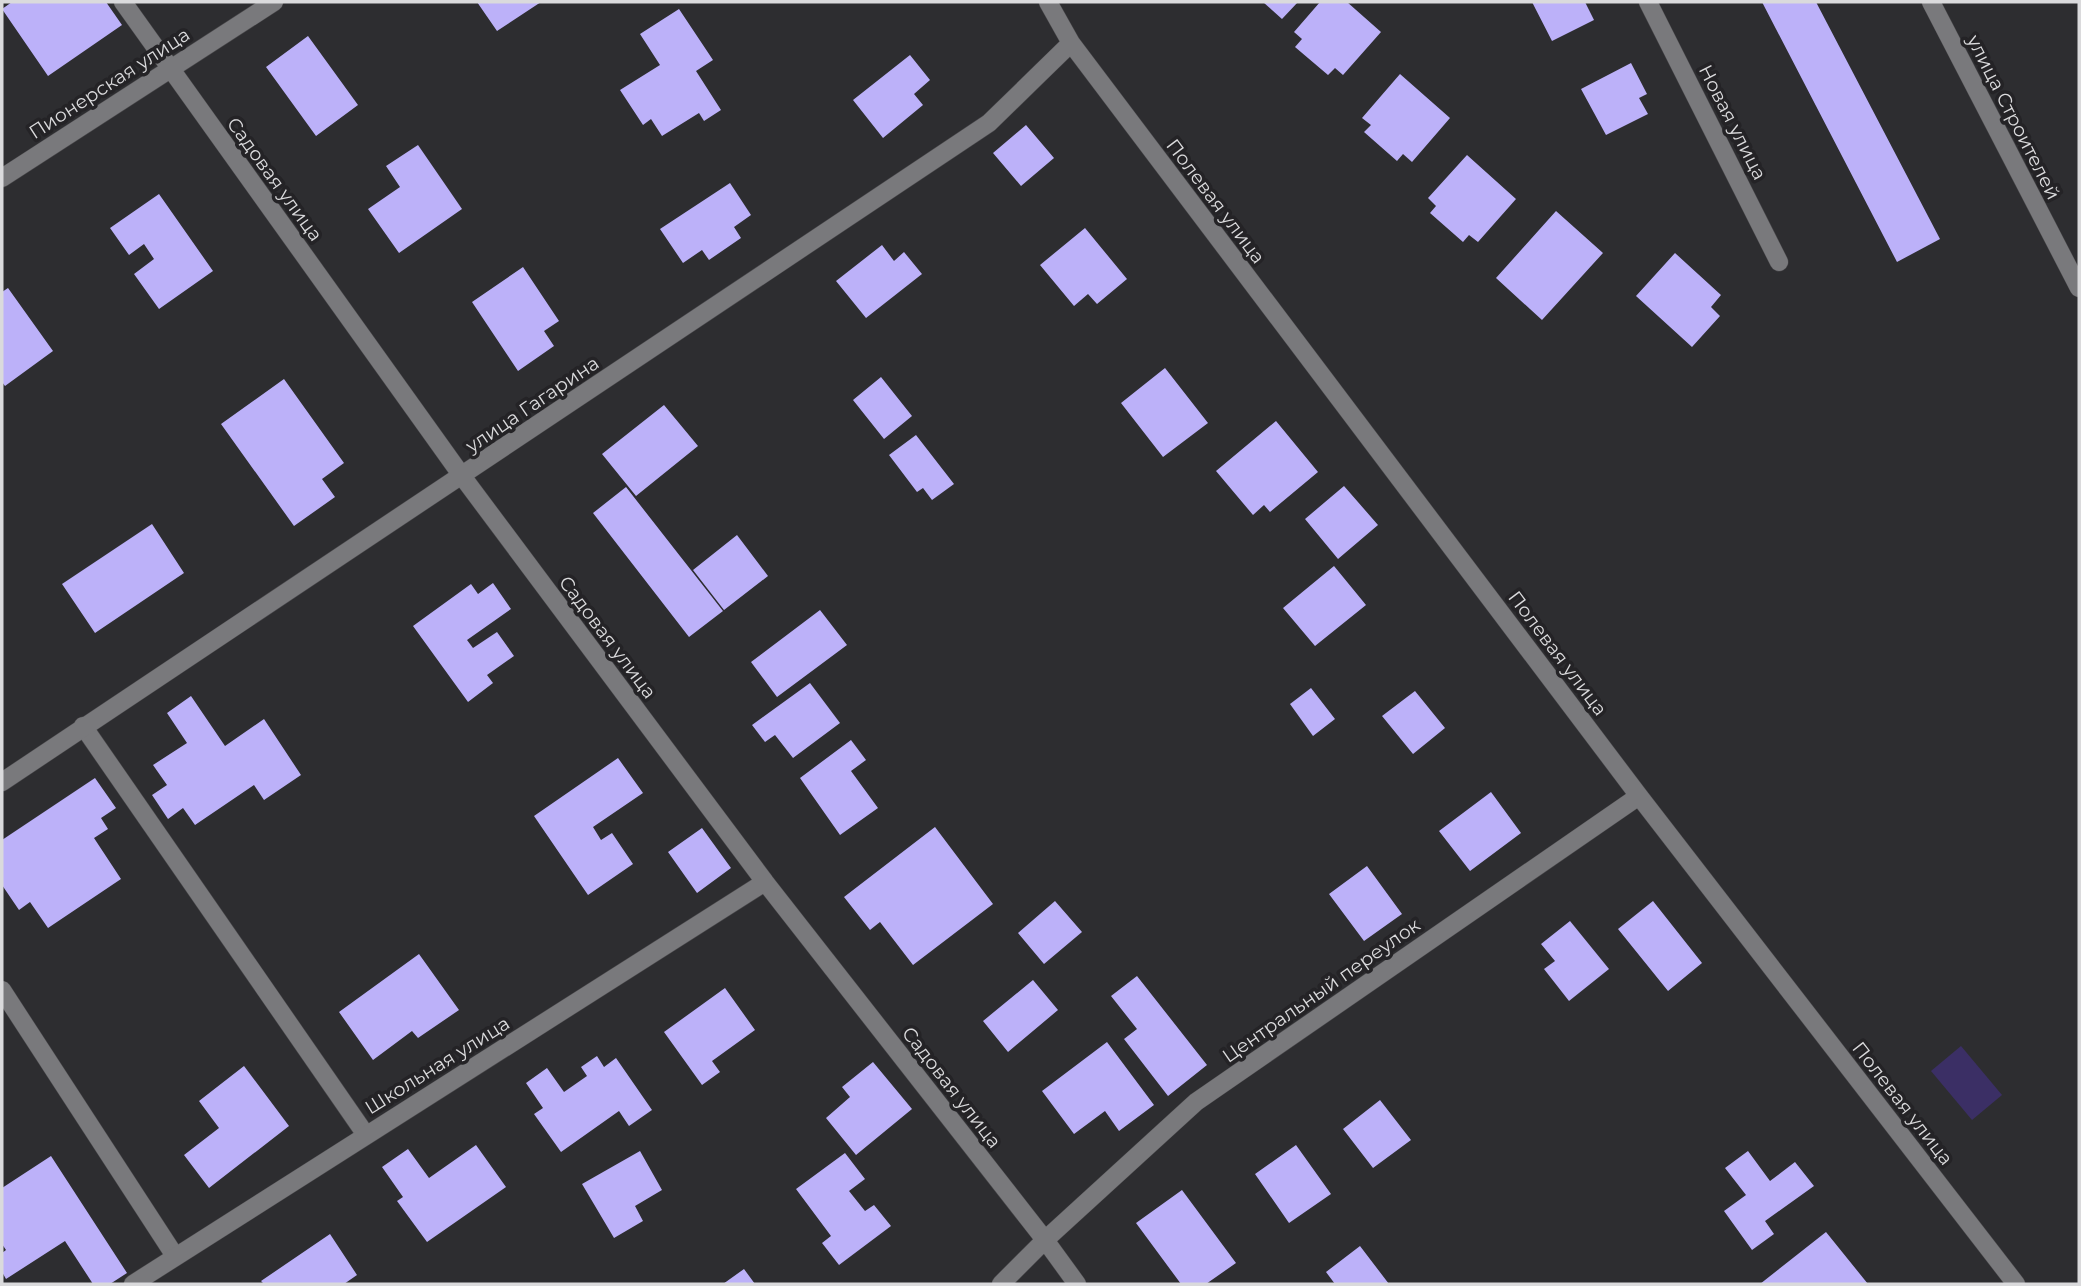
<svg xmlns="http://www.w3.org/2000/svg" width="2081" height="1286" font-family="Montserrat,sans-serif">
<rect width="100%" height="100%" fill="#2d2d30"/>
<path fill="#3b2f65" d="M1961 1046 2002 1095 1972 1120 1931 1071Z"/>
<path fill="#bcb1f9" d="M12 2H106L122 25 48 76 2 9Z
M477 2H541L497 31Z
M1263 2H1298L1282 19Z
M1320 2H1347L1381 32 1343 75 1335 68 1328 75 1295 47 1302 39 1294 32Z
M1532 2H1585L1594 20 1552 41Z
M1762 2H1816L1940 239 1897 262Z
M679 9 713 60 696 71 721 110 704 121 699 113 662 136 651 119 643 125 620 90 660 65 640 34Z
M308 36 358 105 316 136 266 67Z
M910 55 930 80 914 94 923 105 883 138 853 100Z
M1631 63 1647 94 1639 98 1648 114 1606 135 1581 89Z
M1400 74 1450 118 1412 162 1403 154 1397 161 1364 132 1371 125 1362 118Z
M1026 125 1054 158 1021 186 993 153Z
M418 145 462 209 399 253 368 209 400 187 386 166Z
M1467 155 1516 199 1478 242 1469 235 1463 242 1430 213 1436 206 1428 198Z
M730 183 751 215 734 227 741 238 709 260 702 250 683 263 660 229Z
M159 194 213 271 159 309 134 274 154 259 144 244 129 255 110 228Z
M1556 211 1603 253 1542 320 1496 278Z
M1085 228 1127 279 1097 304 1088 294 1074 306 1040 265Z
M882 245 894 261 904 252 922 274 866 318 836 281Z
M1675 253 1721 295 1711 307 1720 316 1692 347 1636 296Z
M523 267 559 321 544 331 554 346 518 371 472 302Z
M8 288 53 351 5 386 2 382V292Z
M1165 368 1208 423 1163 457 1121 403Z
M881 377 912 416 884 439 853 400Z
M284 379 344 463 322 479 335 497 294 526 221 424Z
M664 405 698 446 636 496 602 454Z
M1276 421 1318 472 1270 512 1264 505 1253 515 1216 471Z
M916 435 954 484 932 500 923 488 917 492 889 455Z
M1344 486 1378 525 1338 559 1305 519Z
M626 487 723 611 689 637 593 513Z
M152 524 184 573 95 633 62 584Z
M737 535 768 576 724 610 693 570Z
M1334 566 1366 605 1315 646 1283 608Z
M493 583 511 609 467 640 473 648 497 632 514 656 487 675 493 683 468 702 413 626 471 584 478 594Z
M820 610 847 645 777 697 751 662Z
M810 683 840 723 793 758 775 735 765 742 752 725Z
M1311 688 1335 719 1313 736 1290 704Z
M1415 691 1445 728 1413 754 1382 716Z
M191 696 225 746 264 719 301 775 264 800 254 785 195 825 183 808 168 819 152 795 167 785 153 765 187 743 167 713Z
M851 740 866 760 851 771 878 808 840 835 800 778Z
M618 758 643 793 593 827 601 840 612 833 633 864 588 895 534 816Z
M95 778 116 808 101 818 108 829 94 838 121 879 48 928 30 902 19 910 2 885V840Z
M1491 792 1521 833 1470 871 1439 831Z
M935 827 993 904 913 965 880 922 870 930 844 897Z
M702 828 731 868 697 893 668 852Z
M1367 866 1402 914 1364 941 1329 894Z
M1055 901 1082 932 1044 964 1018 933Z
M1653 901 1702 963 1668 991 1618 929Z
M1570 921 1609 969 1569 1001 1544 969 1555 961 1541 944Z
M419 954 459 1010 418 1038 412 1031 373 1060 339 1012Z
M1137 976 1207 1065 1168 1096 1124 1039 1137 1029 1111 996Z
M1033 980 1058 1010 1008 1052 983 1021Z
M725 988 755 1030 712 1061 720 1072 702 1085 664 1032Z
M1107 1042 1154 1105 1119 1131 1105 1111 1074 1134 1042 1091Z
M597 1056 604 1067 616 1058 652 1110 629 1126 619 1111 561 1152 534 1114 543 1108 526 1083 547 1068 564 1092 587 1076 581 1067Z
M873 1062 912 1109 856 1155 826 1118 850 1097 842 1087Z
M244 1066 289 1126 209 1188 184 1155 219 1128 199 1101Z
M1380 1100 1411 1140 1373 1168 1343 1129Z
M476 1145 506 1187 427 1242 397 1201 403 1197 382 1167 408 1149 429 1178Z
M1296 1145 1331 1194 1289 1223 1255 1174Z
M640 1151 662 1190 635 1206 643 1221 614 1238 582 1184Z
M1748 1151 1770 1181 1795 1162 1814 1186 1765 1221 1774 1234 1752 1250 1724 1211 1746 1195 1725 1168Z
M845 1153 865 1179 849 1191 865 1211 874 1205 891 1226 839 1265 822 1243 831 1236 796 1189Z
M51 1156 127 1273 110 1284H93L65 1241 6 1279 2 1272V1253L6 1250 2 1244V1188Z
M1182 1190 1236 1263 1206 1284H1181L1136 1223Z
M1826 1232 1868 1284H1760Z
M330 1234 357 1275 344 1284H264L261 1281Z
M1360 1246 1389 1284H1335L1326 1272Z
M744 1269 755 1284H723Z"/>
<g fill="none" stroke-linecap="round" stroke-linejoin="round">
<defs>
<path id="lane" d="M83 726 366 1135
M2 990 175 1256"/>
<path id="street" d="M123 2 462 476 765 882 1045 1240 1077 1284
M1048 2 1071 43 1639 796 2016 1284
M1648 2 1779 262
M2 178 274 2
M2 782 989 123 1071 43
M133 1284 765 882
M1001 1284 1045 1240 1196 1102 1639 796"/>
<path id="secondary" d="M1931 2 2079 288"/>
</defs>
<use href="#lane" stroke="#49484b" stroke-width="19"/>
<use href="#street" stroke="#49484b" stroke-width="19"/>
<use href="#secondary" stroke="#49484b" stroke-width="19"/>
<use href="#lane" stroke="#79797c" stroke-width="18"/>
<use href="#street" stroke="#79797c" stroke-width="18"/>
<use href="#secondary" stroke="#79797c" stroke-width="18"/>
</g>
<g text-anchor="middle" stroke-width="7" stroke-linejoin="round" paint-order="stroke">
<g font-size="19" fill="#dadadc" stroke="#242326">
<text transform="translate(109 83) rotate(-33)" y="7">Пионерская улица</text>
<text transform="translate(2014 117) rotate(63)" y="7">улица Строителей</text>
<text transform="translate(1733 122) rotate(63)" y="7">Новая улица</text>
<text transform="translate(275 179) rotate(54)" y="7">Садовая улица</text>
<text transform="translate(1216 201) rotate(53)" y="7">Полевая улица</text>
<text transform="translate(532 404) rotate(-34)" y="7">улица Гагарина</text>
<text transform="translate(608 637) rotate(53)" y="7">Садовая улица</text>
<text transform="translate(1558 653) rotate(53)" y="7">Полевая улица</text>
<text transform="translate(1321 990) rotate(-35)" y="7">Центральный переулок</text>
<text transform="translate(437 1065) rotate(-32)" y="7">Школьная улица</text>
<text transform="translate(952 1087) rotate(52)" y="7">Садовая улица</text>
<text transform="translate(1903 1103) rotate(52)" y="7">Полевая улица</text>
</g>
</g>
<rect width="2081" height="1286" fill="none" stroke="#dadadc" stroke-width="7"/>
</svg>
